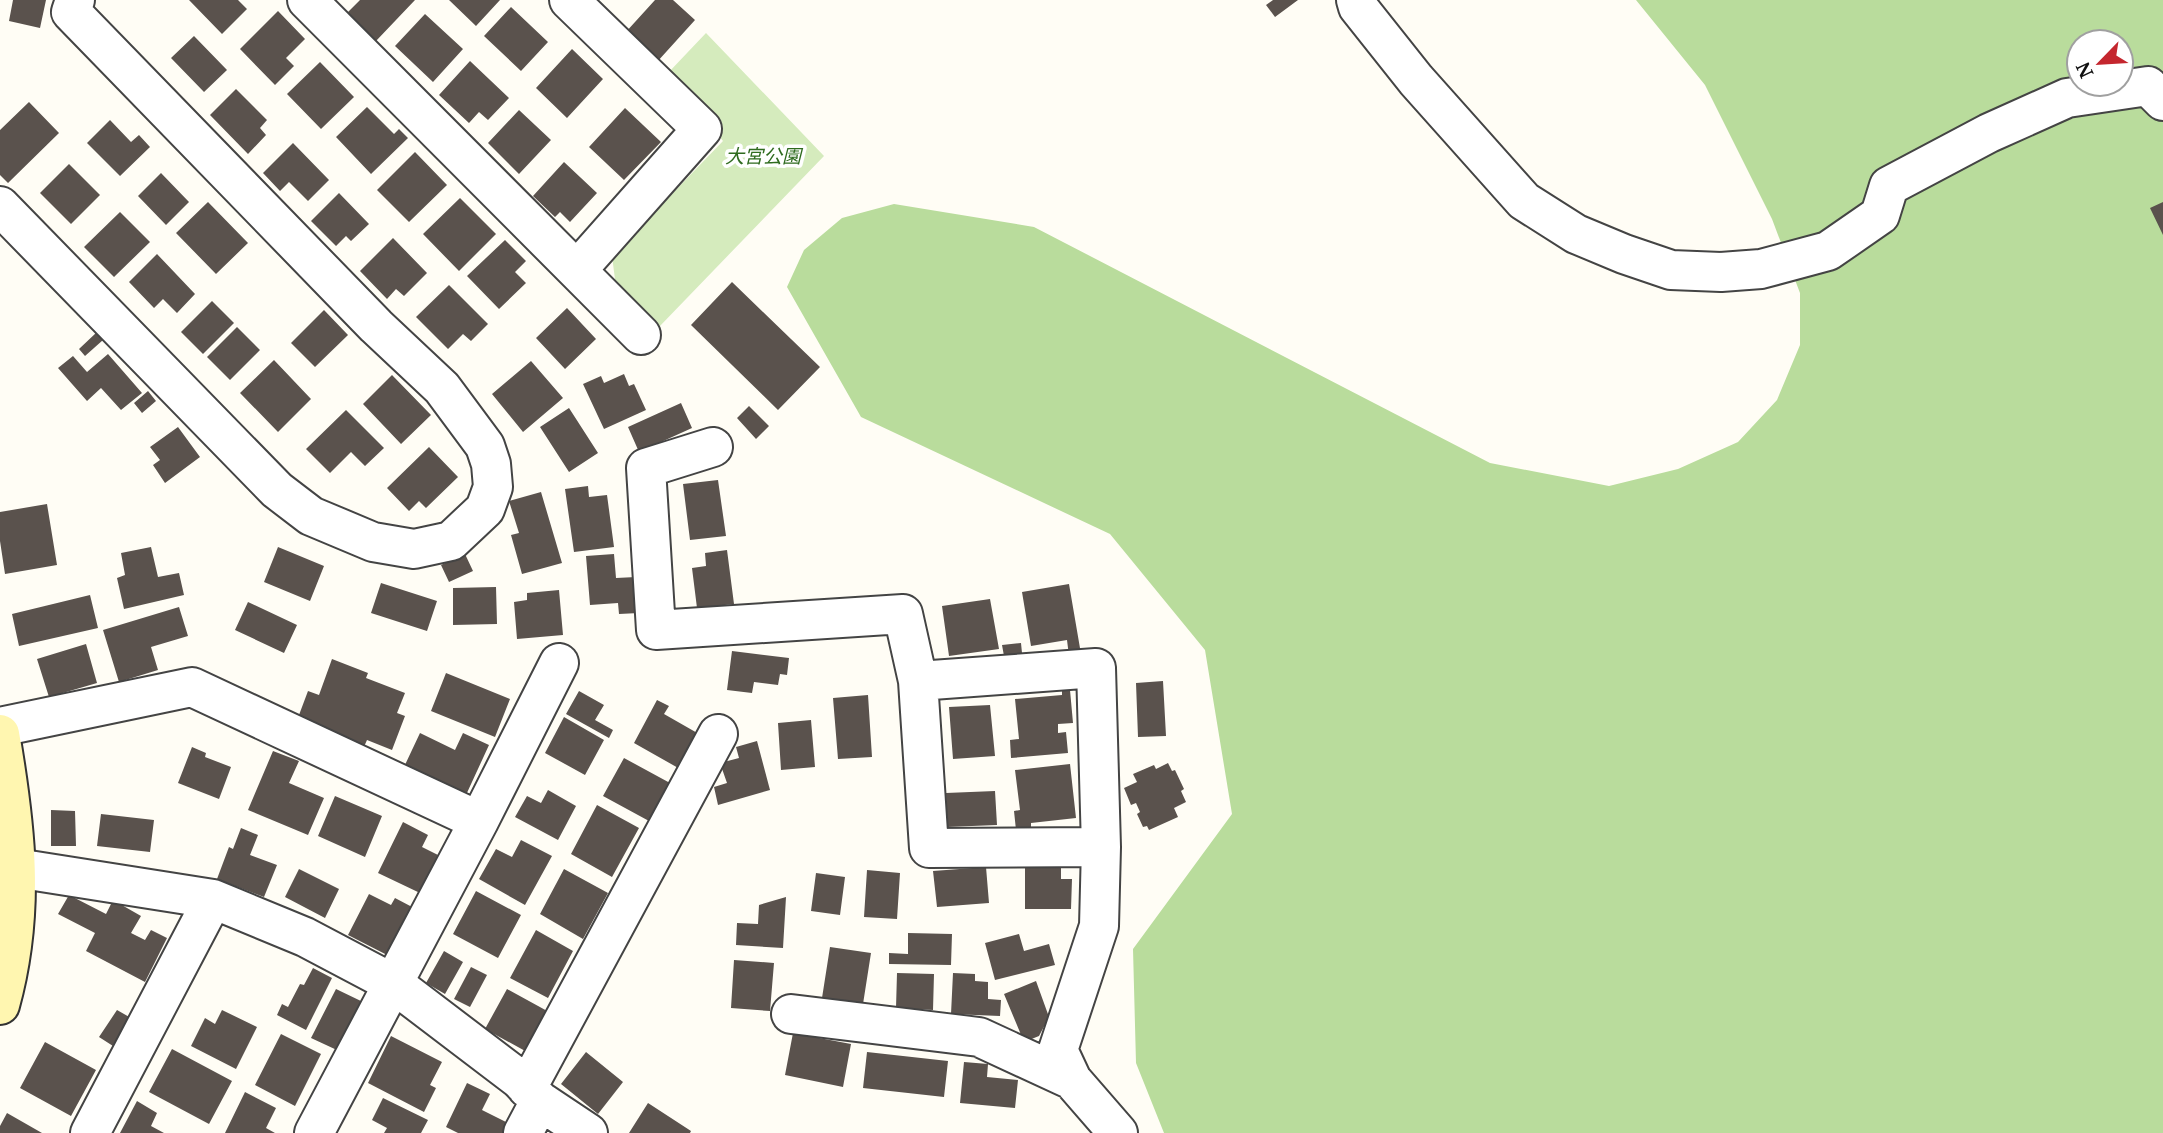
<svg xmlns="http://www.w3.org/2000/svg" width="2163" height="1133" font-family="'Noto Serif','Noto Sans JP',serif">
<rect width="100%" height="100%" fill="#fffdf5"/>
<path fill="#d5ebbd" d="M706 33 824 156 659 327 616 287 612 256 723 141 668 73Z"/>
<path fill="#b9dc9c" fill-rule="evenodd" d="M1636 0H2163V1133H1164L1136 1063 1133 949 1232 814 1205 650 1110 534 861 417 787 287 804 250 842 218 894 204 1034 227 1490 463 1609 486 1678 469 1738 442 1777 400 1800 345V293L1772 219 1705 85ZM2079 42H2121V84H2079Z"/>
<path fill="#5a524d" d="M13 0H46L40 28 9 21Z
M189 0H238L247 9 222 34Z
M360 0H415L376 41 347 13Z
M449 0H500L476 26Z
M655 0H673L695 20 657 62 625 33Z
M1273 0H1298L1275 17 1266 5Z
M511 7 548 42 521 71 484 36Z
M278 11 305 39 286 58 294 66 275 85 240 49Z
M425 14 463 49 433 82 395 46Z
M194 36 227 70 204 92 171 58Z
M572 49 603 79 567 118 536 88Z
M470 61 509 98 488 120 479 112 469 123 439 95Z
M320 62 354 97 321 129 287 94Z
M236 89 267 120 260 128 266 135 248 154 210 115Z
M29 102 59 133 8 183 0 175V130Z
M367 107 394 134 399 129 408 138 371 174 336 137Z
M625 108 661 142 624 180 589 147Z
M519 110 551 140 519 174 488 143Z
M110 120 131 142 139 135 150 147 120 176 87 143Z
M293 143 329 180 308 201 289 182 280 191 263 173Z
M415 152 447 185 409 222 377 190Z
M564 162 597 193 570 222 560 212 555 217 533 196Z
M69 164 100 195 71 224 40 193Z
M161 173 189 202 166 225 138 196Z
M339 193 369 224 351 241 346 236 336 246 311 221Z
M460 198 496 234 459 271 423 234Z
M208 202 248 243 216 274 176 233Z
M2163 202V235L2150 208Z
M120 212 150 242 114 277 84 247Z
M393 238 427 273 404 296 396 289 387 299 360 271Z
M505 240 526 261 515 272 526 283 499 309 467 276Z
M157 254 195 294 177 313 163 299 154 308 129 282Z
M732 282 820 367 778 410 691 325Z
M449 285 488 324 471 341 463 334 448 349 416 317Z
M212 301 234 323 203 354 181 332Z
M567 308 596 339 565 369 536 338Z
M324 310 348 335 315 367 291 343Z
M237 327 260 350 230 380 207 357Z
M97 332 103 340 85 356 79 349Z
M108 354 142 393 121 410 101 388 87 401 58 368 73 356 87 372Z
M274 360 311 399 278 432 240 393Z
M531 361 563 398 523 432 492 394Z
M624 374 629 386 634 384 646 410 604 429 583 384 601 376 604 383Z
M392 375 431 415 401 444 363 404Z
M148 391 156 401 142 413 134 403Z
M681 403 692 428 639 452 628 427Z
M749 406 769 426 756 439 737 418Z
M569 408 598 453 569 472 540 427Z
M346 410 384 448 365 466 351 452 330 473 306 449Z
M178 427 200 457 165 483 153 465 160 460 150 447Z
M429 447 458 477 426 508 419 501 409 511 387 488Z
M718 480 726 536 690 540 683 484Z
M588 486 589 497 607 495 614 547 574 552 565 489Z
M541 492 562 563 522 574 511 535 519 533 509 501Z
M47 504 57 565 5 574 0 541V512Z
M151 547 158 577 179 573 184 595 124 609 117 578 125 575 121 553Z
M278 547 324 566 310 601 264 582Z
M727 550 734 604 697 608 692 568 706 566 705 553Z
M465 554 473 571 449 582 441 565Z
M614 554 616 578 636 577 639 613 619 614 618 603 590 605 586 556Z
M381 583 437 601 427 631 371 613Z
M1069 584 1081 654 1069 656 1067 640 1031 646 1022 592Z
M496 587 497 624 453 625V588Z
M559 590 563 635 517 639 514 602 527 600V593Z
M90 595 98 628 19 646 12 614Z
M990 599 999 649 949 656 942 606Z
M248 602 297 625 284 653 235 630Z
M179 607 188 636 151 647 158 670 119 682 103 630Z
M1021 643 1022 653 1004 656 1002 645Z
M86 644 97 683 49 697 37 659Z
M732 651 789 658 787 675 780 674 778 685 754 682 752 693 727 690Z
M332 659 368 673 366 678 405 693 397 713 405 716 392 750 367 740 363 749 296 723 308 691 319 695Z
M446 673 510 699 495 737 431 711Z
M1163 681 1166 736 1138 737 1136 683Z
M1070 690 1073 723 1058 724V733L1066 732 1068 753 1011 758 1010 740 1019 739 1015 699 1062 695V691Z
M579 691 604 705 595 720 613 730 609 738 566 714Z
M868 695 872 757 838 759 833 698Z
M657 700 669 706 664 714 699 734 680 769 634 743Z
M990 705 995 756 953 759 949 707Z
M564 717 604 740 585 775 545 753Z
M811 720 815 767 781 770 778 723Z
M420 733 455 750 463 733 489 745 466 795 404 767Z
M757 741 770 790 718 805 714 787 727 783 720 763 739 758 736 747Z
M192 747 206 753 205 757 231 767 219 799 178 783Z
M273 751 299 761 289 783 324 798 308 835 248 810Z
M624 758 670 783 649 821 603 796Z
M1168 763 1172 771 1175 770 1184 789 1181 791 1186 802 1174 808 1178 817 1149 830 1147 826 1143 827 1137 814 1140 812 1136 803 1131 805 1124 788 1137 782 1133 774 1154 765 1156 769Z
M1070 764 1076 818 1031 823V829L1016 830 1014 811 1020 810 1015 770Z
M548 790 576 806 558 840 515 817 527 796 541 803Z
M995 791 997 825 947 827 946 793Z
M335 796 382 816 365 857 318 836Z
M597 805 639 828 612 877 571 854Z
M51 810 75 811 76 846H51Z
M101 814 154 820 150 852 97 846Z
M403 822 428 835 422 847 438 855 420 893 378 873Z
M241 828 258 835 250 855 277 865 264 897 217 879 229 847 233 849Z
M521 840 552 856 525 905 479 879 496 849 512 857Z
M986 867 989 903 937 907 933 871Z
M1025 867H1061V879H1072L1071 909H1025Z
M299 869 339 889 325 918 285 897Z
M564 869 608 893 583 939 540 914Z
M867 870 900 873 897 919 864 917Z
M816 873 845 877 840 915 811 911Z
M476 891 521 915 498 958 453 934Z
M369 894 391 905 395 898 414 908 389 956 348 935Z
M69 895 106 914 113 900 141 916 131 933 145 940 151 930 167 938 145 982 86 951 95 933 58 914Z
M786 897 783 948 736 945 737 923 758 924 759 905Z
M536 930 573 951 548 998 510 978Z
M908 933 952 934 951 965 889 964V953L908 954Z
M1019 934 1024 951 1049 944 1055 965 995 980 985 943Z
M830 947 871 953 863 1004 822 998Z
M444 951 463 962 445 994 426 983Z
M734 960 774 963 770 1011 731 1008Z
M471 967 487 975 470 1007 454 999Z
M313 968 332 978 306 1030 277 1015 282 1004 288 1007 300 984 304 985Z
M897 973 934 974 933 1010 896 1008Z
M953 973 975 974V981L988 982V999L1001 1000 1000 1016 951 1014Z
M1036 981 1049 1017 1039 1036 1024 1042 1004 994Z
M336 989 363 1002 339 1051 311 1038Z
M507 989 549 1012 527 1052 485 1029Z
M117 1010 131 1018 113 1046 99 1037Z
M222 1010 257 1027 236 1069 191 1046 205 1018 215 1024Z
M793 1033 851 1044 843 1087 785 1075Z
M281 1034 321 1054 295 1106 255 1085Z
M391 1036 442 1062 430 1085 436 1088 424 1112 368 1083Z
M45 1042 96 1070 71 1116 20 1088Z
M172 1049 232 1081 209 1124 149 1092Z
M586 1052 623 1082 598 1114 561 1084Z
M867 1052 948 1061 944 1097 863 1088Z
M964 1062 988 1064 987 1077 1018 1080 1015 1108 960 1103Z
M467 1083 490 1094 482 1110 510 1124 506 1133H458L446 1127Z
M245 1092 276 1108 266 1128 275 1133H225Z
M383 1098 428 1120 421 1133H384L387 1128 372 1120Z
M137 1101 157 1113 151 1126 164 1133H120Z
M648 1103 691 1131 690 1133H629Z
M7 1113 42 1133H0V1126Z"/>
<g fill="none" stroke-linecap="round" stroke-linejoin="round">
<defs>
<path id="street" d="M307 0 641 335
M569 0 702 129 577 270
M1356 0 1358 7 1416 80 1524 201 1576 234 1624 254 1671 270 1721 272 1761 269 1828 251 1880 215 1889 186 1989 133 2067 98 2148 86 2163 101
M0 206 277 490 311 516 373 542 414 549 451 541 485 509 493 487 491 464 485 446 442 388 376 326 71 12 75 0
M713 447 646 468 656 630 903 614 918 681 1096 668 1101 847 1099 926 1058 1050 1072 1080 1118 1133
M918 681 929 848 1101 847
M0 727 192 687 479 821
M16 868 213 899 305 937 394 984 519 1079 540 1101 588 1133
M791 1014 979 1037 1072 1080
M527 1088 718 734
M90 1133 213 899
M314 1133 479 821 559 663
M523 1133 540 1101"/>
<path id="secondary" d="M0 734C16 827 26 912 0 1005"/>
</defs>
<use href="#street" stroke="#444" stroke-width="42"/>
<use href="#secondary" stroke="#333" stroke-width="42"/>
<use href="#street" stroke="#fff" stroke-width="38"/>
<use href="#secondary" stroke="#fff6b0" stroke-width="38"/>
</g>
<g text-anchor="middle" stroke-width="7" stroke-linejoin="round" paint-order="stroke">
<g font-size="19" font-style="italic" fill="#2f6b1f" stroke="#fff">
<text x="763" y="163">大宮公園</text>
</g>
</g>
<g transform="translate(2100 63) rotate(245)"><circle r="33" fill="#ffffff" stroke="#a0a0a0" stroke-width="2"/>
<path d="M0-5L12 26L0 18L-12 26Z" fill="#c4262e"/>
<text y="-10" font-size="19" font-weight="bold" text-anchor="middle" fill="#111111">N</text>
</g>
</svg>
